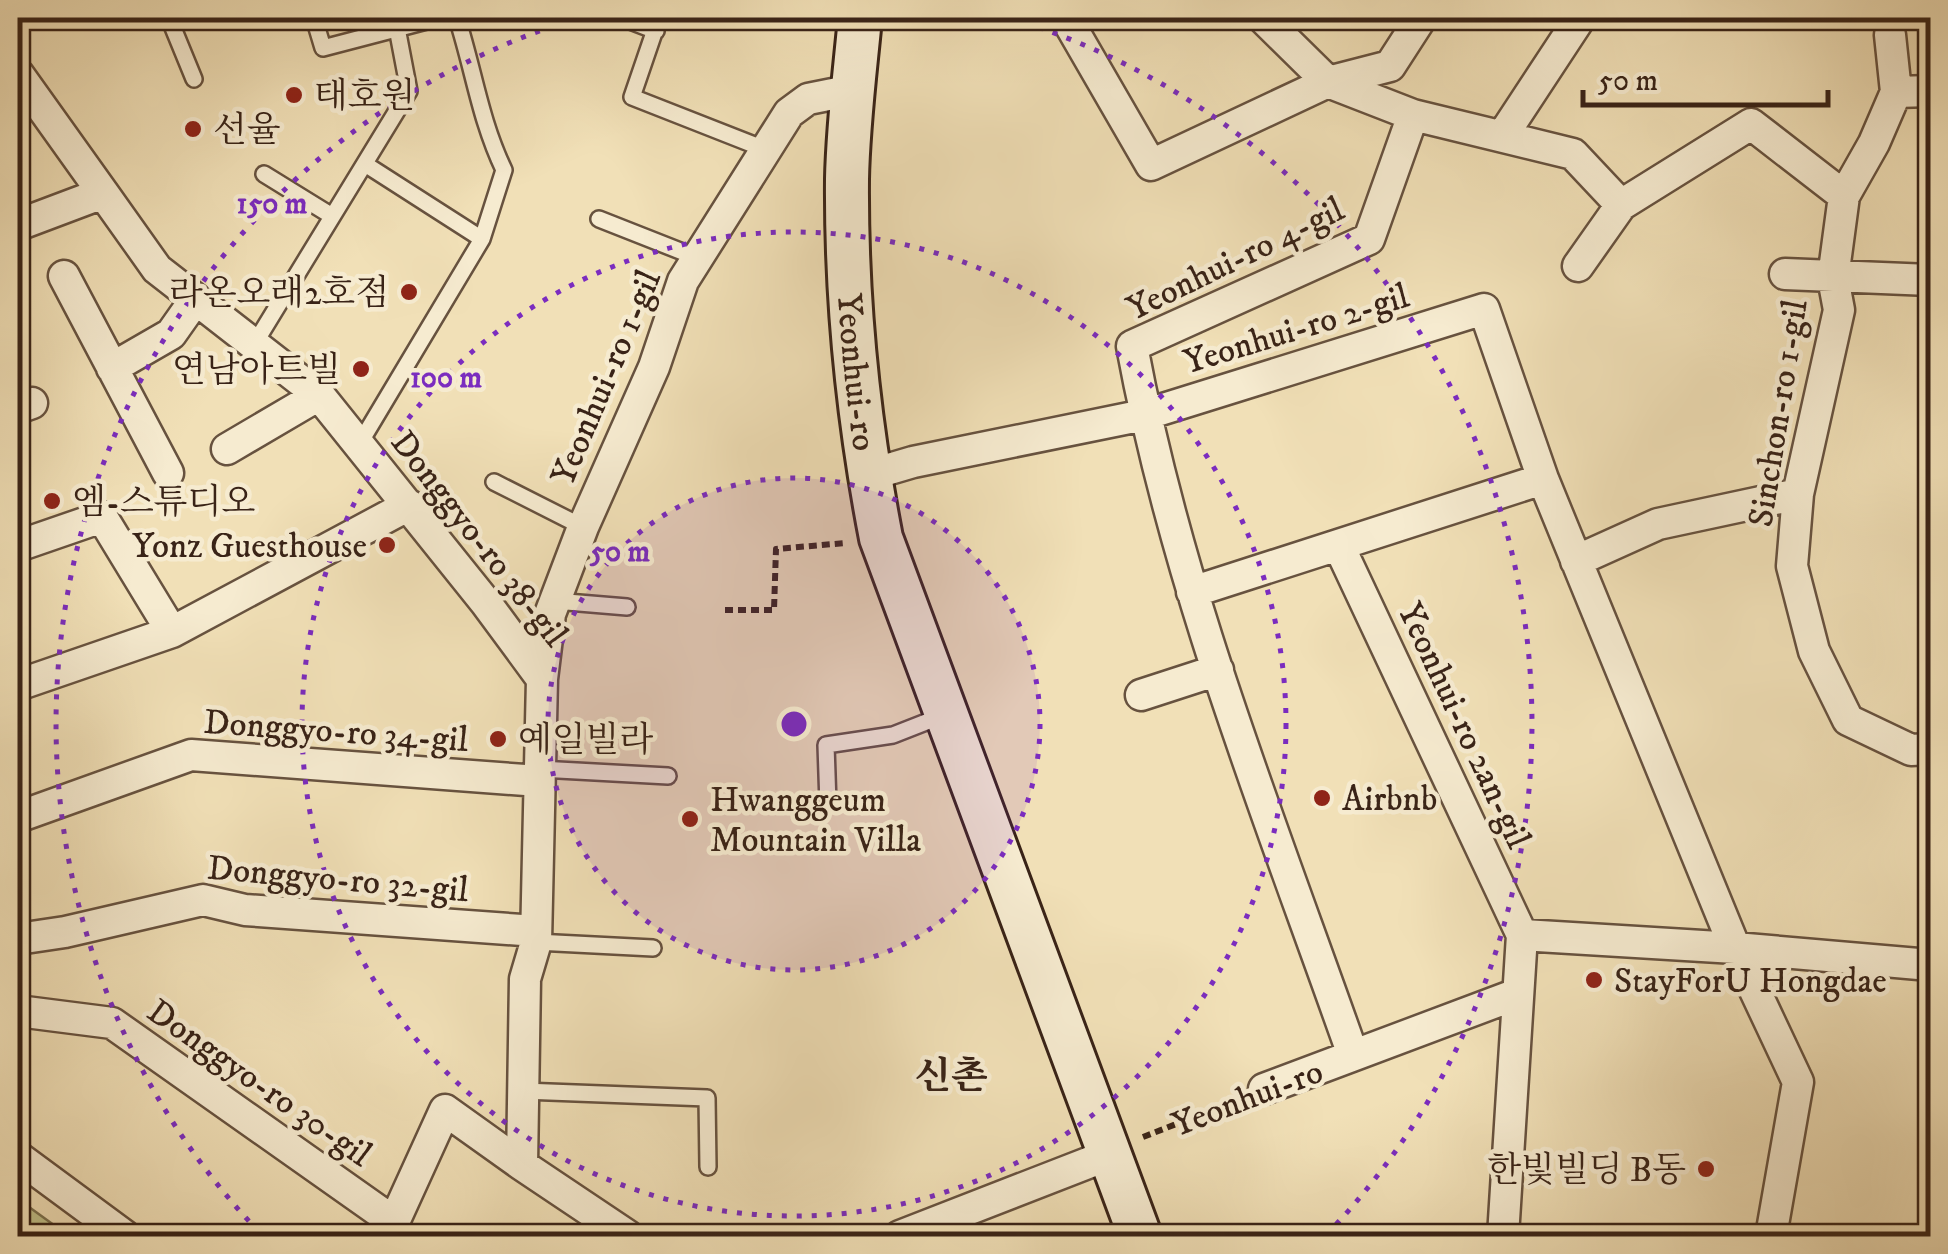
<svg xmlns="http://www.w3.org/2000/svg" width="1948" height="1254" font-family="'IM FELL DW Pica','Noto Serif KR',serif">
<rect width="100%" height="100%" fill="#f1e0b7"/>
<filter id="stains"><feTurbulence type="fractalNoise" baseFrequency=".002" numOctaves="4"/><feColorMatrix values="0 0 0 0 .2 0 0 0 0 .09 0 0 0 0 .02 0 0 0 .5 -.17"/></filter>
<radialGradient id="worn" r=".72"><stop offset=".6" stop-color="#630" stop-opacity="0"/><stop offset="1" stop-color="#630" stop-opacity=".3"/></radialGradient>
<path fill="#c0c18a" stroke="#7c7250" stroke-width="2.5" d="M18 1199 69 1236H18Z"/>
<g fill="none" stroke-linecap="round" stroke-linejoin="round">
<defs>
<path id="lane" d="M169 18 194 79
M314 18 323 48 438 18
M622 18 656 31
M659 18 632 97 767 150
M365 164 482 239
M264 174 332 216
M599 219 698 258
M255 343 409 91 397 28
M360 443 482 239 504 170C480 120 474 71 457 18
M494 482 583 527
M555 601 627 607
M540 769 668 776
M828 804 826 745 893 735 944 715
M536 942 653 948
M523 1091 707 1098 708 1167"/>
<path id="street" d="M1066 18 1151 165 1328 82 1390 66 1421 18
M1263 18 1328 82 1413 115 1573 154 1621 205
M1890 35 1896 92 1874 143 1844 196 1833 278 1839 310 1798 494 1792 566 1814 651 1848 720 1911 750 1930 749
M18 74 103 193
M1896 92 1930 91
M1503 135 1580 18
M18 225 103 193 157 269 319 395 486 603 542 679
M1578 266 1621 205 1751 124 1844 196
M1785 274 1930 280
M64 276 168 473
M112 368 171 334 195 300
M18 408 32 403
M227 449 319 395
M869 475 913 462 1144 415 1484 309 1543 479 1735 948 1798 1082 1771 1236
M18 546 102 517 172 632
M1339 546 1522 935 1503 1236
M1576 561 1658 524 1798 494
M1192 592 1543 479
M18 685 172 632 409 505
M1141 695 1218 670
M18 817 191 755 539 781
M1522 935 1735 948 1930 965
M18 939 65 932 203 900 245 910 536 931
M18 1011 112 1023 394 1222 445 1110 522 1165
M1353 1055C1271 822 1177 590 1132 346L1369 239 1413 115
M1264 1089 1517 994
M18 1157 125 1236
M628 1236 522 1165 525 979 536 942 542 679 550 614 583 527 654 367 683 281 789 113 808 99 853 90
M900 1236 1111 1154"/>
<g id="secondary">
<path id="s1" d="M860 18C855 71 848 125 847 179 846 299 858 419 881 538L1140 1236"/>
</g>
</defs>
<use href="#lane" stroke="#67523f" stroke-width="20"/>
<use href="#street" stroke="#67523f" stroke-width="35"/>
<use href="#secondary" stroke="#392317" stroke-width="48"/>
<path stroke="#392317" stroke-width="6" stroke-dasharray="8 5" stroke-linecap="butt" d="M725 610H774L776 549 845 543
M1143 1137 1238 1100
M18 1223 37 1236"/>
<use href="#lane" stroke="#f6ebd0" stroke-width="15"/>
<use href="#street" stroke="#f6ebd0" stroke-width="30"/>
<use href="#secondary" stroke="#f6ebd0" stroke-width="42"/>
</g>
<circle cx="794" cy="724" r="246" fill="#7b2cbf" fill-opacity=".12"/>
<g fill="none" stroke="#7b2cbf" stroke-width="5" stroke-dasharray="5 10">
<circle cx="794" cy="724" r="246"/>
<circle cx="794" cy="724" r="492"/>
<path d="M259 1232A738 738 0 0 1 578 18M1010 18A738 738 0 0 1 1329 1232"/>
</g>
<g fill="#8f2418" stroke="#f6ebd0" stroke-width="4">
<circle cx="294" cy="95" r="10"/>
<circle cx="193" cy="129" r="10"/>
<circle cx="409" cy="292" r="10"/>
<circle cx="361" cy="369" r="10"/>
<circle cx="52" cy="501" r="10"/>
<circle cx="387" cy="545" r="10"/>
<circle cx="498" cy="739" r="10"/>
<circle cx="1322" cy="798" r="10"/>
<circle cx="690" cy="819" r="10"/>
<circle cx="1594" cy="980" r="10"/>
<circle cx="1706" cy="1169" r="10"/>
</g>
<g text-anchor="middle" stroke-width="9" stroke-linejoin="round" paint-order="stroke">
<g font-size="35" fill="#392317" stroke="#f6ebd0" text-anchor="start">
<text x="314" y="107">태호원</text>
<text x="213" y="141">선율</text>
<text x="389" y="304" text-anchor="end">라온오래2호점</text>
<text x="341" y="381" text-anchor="end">연남아트빌</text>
<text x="72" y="513">엠-스튜디오</text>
<text x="367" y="557" text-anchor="end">Yonz Guesthouse</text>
<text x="518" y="751">예일빌라</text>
<text x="1342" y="810">Airbnb</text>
<text x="710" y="811">Hwanggeum<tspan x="710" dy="40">Mountain Villa</tspan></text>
<text x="1614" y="992">StayForU Hongdae</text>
<text x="1686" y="1181" text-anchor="end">한빛빌딩 B동</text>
</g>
<g font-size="35" fill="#392317" stroke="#f6ebd0">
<text transform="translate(1235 258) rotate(-26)" y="12">Yeonhui-ro 4-gil</text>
<text transform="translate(1296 328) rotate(-17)" y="12">Yeonhui-ro 2-gil</text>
<text dy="12" stroke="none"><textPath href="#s1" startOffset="355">Yeonhui-ro</textPath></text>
<text transform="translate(605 377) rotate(-67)" y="12">Yeonhui-ro 1-gil</text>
<text transform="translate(1777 413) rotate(-81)" y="12">Sinchon-ro 1-gil</text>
<text transform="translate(480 538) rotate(52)" y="12">Donggyo-ro 38-gil</text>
<text transform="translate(1465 725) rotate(65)" y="12">Yeonhui-ro 2an-gil</text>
<text transform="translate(336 730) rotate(4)" y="12">Donggyo-ro 34-gil</text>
<text transform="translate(338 878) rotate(5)" y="12">Donggyo-ro 32-gil</text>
<text transform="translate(260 1082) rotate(35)" y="12">Donggyo-ro 30-gil</text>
<text transform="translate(1247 1097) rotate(-21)" y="12">Yeonhui-ro</text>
</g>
<g font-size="38" font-weight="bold" fill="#392317" stroke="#f6ebd0">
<text x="951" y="1088">신촌</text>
</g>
</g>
<circle cx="794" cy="724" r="15" fill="#7b2cbf" stroke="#f6ebd0" stroke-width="5"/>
<g font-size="30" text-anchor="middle" font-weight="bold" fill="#7b2cbf" stroke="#f6ebd0" stroke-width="9" stroke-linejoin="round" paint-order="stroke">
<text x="272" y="213">150 m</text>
<text x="446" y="387">100 m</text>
<text x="620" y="561">50 m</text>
</g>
<rect width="1948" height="1254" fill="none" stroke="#f1e0b7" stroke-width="60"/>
<rect x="20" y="20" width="1908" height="1214" fill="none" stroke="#392317" stroke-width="5"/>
<rect x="30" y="30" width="1888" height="1194" fill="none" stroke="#392317" stroke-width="2.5"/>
<path d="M1583 90v15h245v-15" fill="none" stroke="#392317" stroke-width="5"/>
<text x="1598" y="90" font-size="30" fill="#392317" stroke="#f6ebd0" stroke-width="8" paint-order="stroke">50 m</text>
<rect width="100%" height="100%" filter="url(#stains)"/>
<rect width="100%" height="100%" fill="url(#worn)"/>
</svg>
